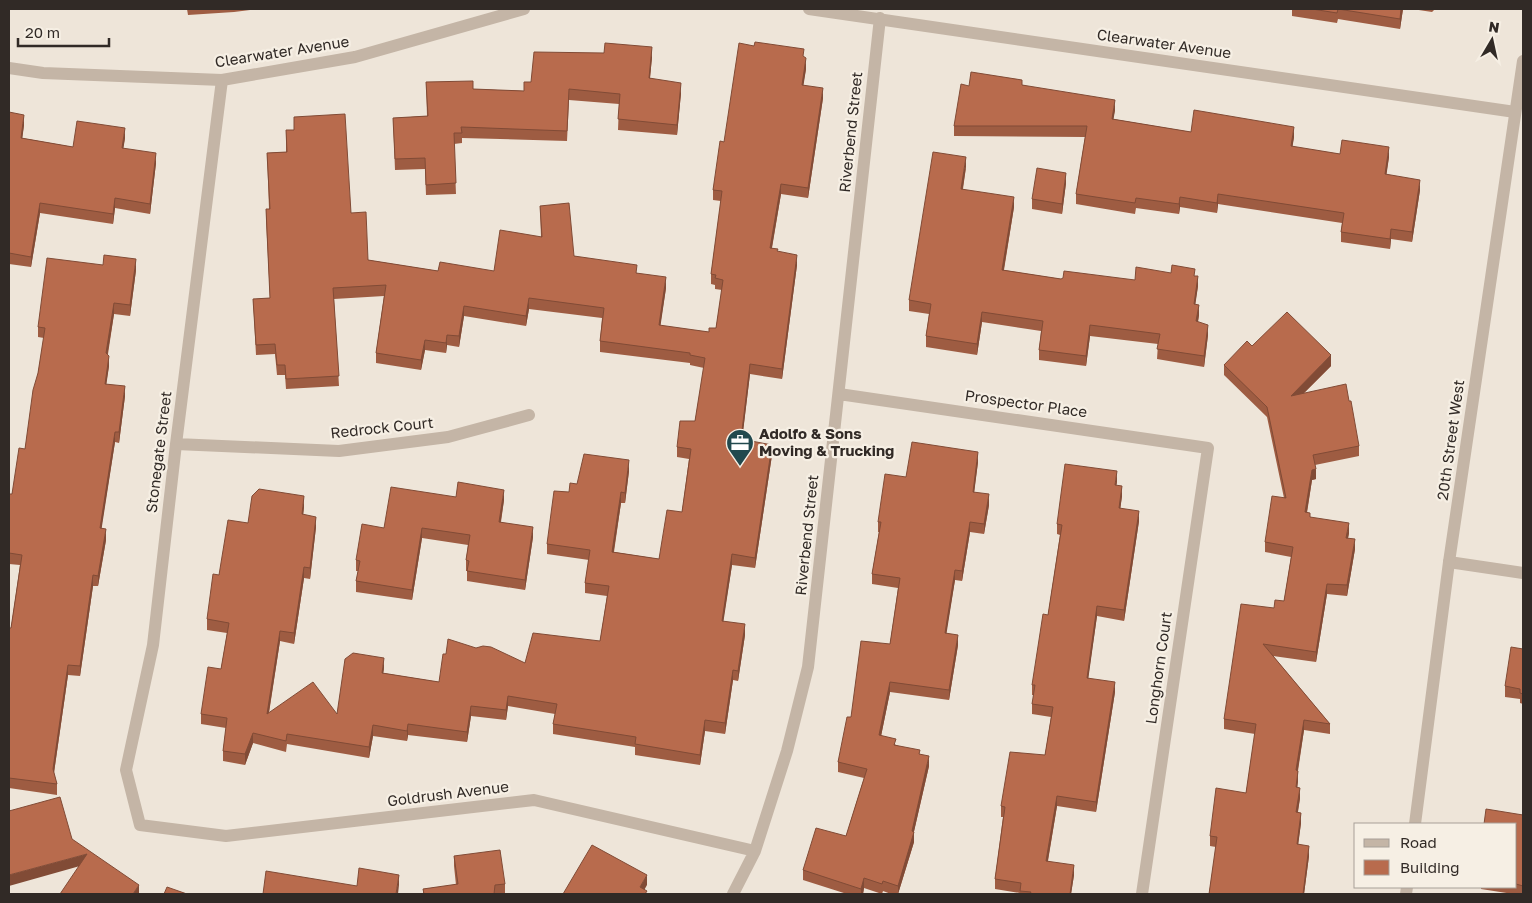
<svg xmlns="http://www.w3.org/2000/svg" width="1532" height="903" font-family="'Golos Text',sans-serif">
<rect width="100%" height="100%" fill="#eee5d9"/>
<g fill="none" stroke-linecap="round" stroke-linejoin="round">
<path stroke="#c4b5a6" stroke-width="12" d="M809 9 1515 112
M9 68 43 73 222 80 355 57 524 9
M222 80 176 444 153 645 126 770 140 825 226 836 534 800 755 851
M839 394 1208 448 1142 894
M176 444 339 451 448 437 529 415
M1449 562 1523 573
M733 894 755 851 787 751 808 667 880 18"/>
<path stroke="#c4b5a6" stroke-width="12" d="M1415 824 1449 562 1523 61
M1406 894 1407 887"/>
</g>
<path fill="#9e5c42" d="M187 9H258L234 12 188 15Z
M1292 9H1403L1400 29 1338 19 1337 23 1292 16Z
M1412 9H1435L1432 12Z
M604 53 652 57 650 78 681 93 677 135 618 130 619 104 569 100 567 141 462 138V143L454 144 456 194 426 195 425 169 395 170 393 118 427 116 426 82 473 89 524 91 531 82Z
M804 57 806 69 803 85 823 98 808 198 781 194 772 248 797 265 782 379 750 374 742 439 772 455 755 568 732 565 723 621 745 635 738 681 733 680 725 734 705 731 700 765 635 755V747L553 734V724L555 714 508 706 506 720 471 716 467 742 408 735 407 741 373 736 369 758 287 744 286 752 253 743 245 765 223 761V751L226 728 201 724V714L221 669 227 633 207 630V619L219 575 248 523 304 507 303 515 316 527 310 579 304 578 294 644 280 641 269 713 337 714 384 668 383 673 439 682 525 663 600 641 607 596 585 593V583L589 560 547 554V544L569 492 577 484 629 471 625 503H621L614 552 659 559 682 512 689 459 677 457V447L695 421 704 368 690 365V363L600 352V341L602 318 529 309 526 326 464 316 459 347 447 345 446 353 425 350 421 370 376 363V353L384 296 334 299 339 386 286 389 285 375H277L275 354 256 355 253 299 270 298 266 219V209H269L267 153 286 152V130H294V117L351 213 368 260 438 271H494L541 237 540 206 574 256 637 273 666 288 660 326 709 332 716 328 722 290 715 289V285L711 284V274L721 201 713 200V190L724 142Z
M1022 85 1115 110 1113 119 1191 132 1294 137 1292 147 1340 154 1389 157 1386 175 1420 190 1412 242 1391 239 1390 249 1341 242V232L1342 223 1218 204 1217 213 1180 207 1179 214 1136 208 1135 214 1076 204V194L1085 137 954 136V126L969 86Z
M9 112 24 125 22 138 73 147 125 138 123 148 156 163 150 214 115 208 113 224 40 213 31 267 9 264Z
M966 167 963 189 1014 207 1004 270 1061 279 1135 280 1171 273 1195 276 1198 286 1195 304 1199 315 1198 322 1208 335 1204 367 1157 359 1158 344 1090 336 1086 366 1039 360V350L1041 331 982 322 977 355 926 347V336L929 314 909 311V300Z
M1066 183 1062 214 1032 209V199Z
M136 270 130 316 114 314 108 354 109 366 106 384 125 396 119 443 115 442 101 529 106 540 98 586H93L80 676 68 675 54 773 57 784V795L9 788V628H11L20 565 9 564V494H12L25 449 38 373 44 338 38 337V327Z
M1224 365 1331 366 1304 393 1359 446V456L1315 465 1316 479 1312 480 1307 513 1310 517 1349 533 1348 538 1355 549 1347 596 1327 594 1316 662 1273 656 1330 724V734L1304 730 1298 771V781L1297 788 1300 798 1298 812 1301 823 1298 844 1309 856 1304 894H1209L1216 847 1210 846V836L1246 793 1255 734 1224 729V719L1274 608 1284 601 1291 557 1265 552V542L1284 498 1267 417 1224 375Z
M978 462 974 492 989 505 984 534 970 532 962 581 955 580 946 633 958 645 949 700 890 692 881 736 896 745 920 754 929 766 914 831V842L898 894H891L883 891 882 894 864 888 863 894H847L803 880V870L846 836 864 778 838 772V762L851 717 890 644 898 588 872 584V574L879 532H878V522L906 477Z
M1117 482 1116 485 1122 496 1120 509 1139 521 1124 621 1097 616 1088 678 1115 692 1096 812 1057 806 1048 861 1074 875 1071 894H1020V893L995 889V879L1003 817H1001V806L1045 755 1051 717 1032 714V704L1034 695H1032V685L1048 615 1060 535 1057 534V524Z
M456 497 504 500 501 522 533 537 525 590 467 581V571H466V560L468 545 422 538 412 600 356 592V581L358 571H356V560L384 528Z
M1523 649V704L1520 703V699L1505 697V686Z
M1523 815V894H1513L1481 889V887H1479H1516V824Z
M454 856 505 884V894H423V889L456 885 454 866Z"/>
<path fill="#814b36" d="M1401 9H1403L1400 29V19Z
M652 47V57L649 88V78Z
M806 58V69L802 95V85Z
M681 83V93L677 135V125Z
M823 88V98L808 198V188Z
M1115 100V110L1112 129V119Z
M24 115V125L21 149V138Z
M1294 127V137L1291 157V146Z
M125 128V138L122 158V148Z
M1389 147V157L1385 185V174Z
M156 153V163L150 214V204Z
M966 157V167L961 199V189Z
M1066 173V183L1062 214V204Z
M1420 180V190L1412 242V232Z
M781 184V194L770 258V248Z
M1218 194V204L1217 213V203Z
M1014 197V207L1002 280V270Z
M1180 197V207L1179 214V204Z
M115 198V208L113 224V214Z
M40 203V213L31 267V257Z
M1391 229V239L1390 249V239Z
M797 255V265L782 379V369Z
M136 259V270L130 316V305Z
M1198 276V286L1194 314V304Z
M666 277V288L659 336V325Z
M529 298V309L526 326V316Z
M114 303V314L106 363V353Z
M1199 305V315L1196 332V321Z
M464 306V316L459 347V336Z
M982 312V322L977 355V344Z
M1090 325V336L1086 366V356Z
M1208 325V335L1204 367V356Z
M447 335V345L446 353V343Z
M425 340V350L421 370V360Z
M1331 355V366L1291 406V396Z
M109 356V366L105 394V384Z
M750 364V374L741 449V439Z
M125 386V396L119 443V432Z
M115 432V442L100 539V528Z
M772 445V455L755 568V558Z
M978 452V462L973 502V492Z
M629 460V471L625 503V493Z
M1316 469V479L1312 480 1305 523V512L1312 470Z
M1117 471V482L1115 495V485Z
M1122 486V496L1119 519V508Z
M504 490V500L499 532V522Z
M621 492V503L612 562V552Z
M989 494V505L984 534V524Z
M304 496V507L302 525V514Z
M1139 511V521L1124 621V610Z
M316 517V527L310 579V568Z
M970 522V532L962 581V571Z
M1349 523V533L1346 548V538Z
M533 527V537L525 590V580Z
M422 528V538L412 600V590Z
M106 529V540L98 586V576Z
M1355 539V549L1347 596V585Z
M732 554V565L722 631V621Z
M304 567V578L294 644V633Z
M955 570V580L945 643V633Z
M93 575V586L80 676V666Z
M1327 584V594L1316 662V652Z
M1097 606V616L1087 688V678Z
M745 624V635L738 681V671Z
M280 631V641L267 724V714Z
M958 635V645L949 700V690Z
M384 658V668L382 683V673Z
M68 665V675L53 779V769Z
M733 670V680L725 734V723Z
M890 682V692L879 746V735Z
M1115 682V692L1096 812V802Z
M508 696V706L506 720V710Z
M471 706V716L467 742V732Z
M705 720V731L700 765V755Z
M1304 720V730L1296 781V770Z
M408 724V735L407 741V731Z
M373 725V736L369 758V747Z
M253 733V743L245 765V754Z
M929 756V766L913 836 914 832V842L898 894V886L912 831Z
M1298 771V781L1296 798V787Z
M1300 788V798L1296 822V812Z
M1057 796V806L1046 871V861Z
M1301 813V823L1297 854V844Z
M1309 846V856L1304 894H1303Z
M87 854V864L9 886V875Z
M1074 865V875L1071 894H1070Z
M399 875V885L398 894H396Z
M647 875V885L642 894 640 887Z
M864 878V888L863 894H861V889Z
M139 885V894H133Z"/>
<path fill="#b86b4d" stroke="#814b36" d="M1312 9H1401L1400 19 1338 9 1337 13Z
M755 42 804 49 803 56 806 58 802 85 823 88 808 188 781 184 770 248 778 249 777 251 797 255 782 369 750 364 741 439 772 445 755 558 732 554 722 621 745 624 738 671 733 670 725 723 705 720 700 755 635 744 636 737 553 724 557 704 508 696 506 710 471 706 467 732 408 724 407 731 373 725 369 747 287 734 286 741 253 733 245 754 223 751 227 718 201 714 208 667 221 669 229 623 207 619 213 574 219 575 228 520 248 523 252 496 259 489 304 496 302 514 316 517 310 568 304 567 294 633 280 631 267 714 313 682 337 714 345 659 353 653 384 658 382 673 439 682 443 654H446L448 639 476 648 483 646 491 647 525 663 533 633 600 641 609 586 585 583 590 550 547 544 554 491 569 492 570 483 577 484 584 454 629 460 625 493 621 492 612 552 659 559 667 510 682 512 691 449 677 447 680 421H695L705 358 690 355V353L600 341 604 308 529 298 526 316 464 306 459 336 447 335 446 343 425 340 421 360 376 353 386 285 333 288 339 376 286 379 285 365H277L275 344 256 345 253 299 270 298 266 209H270L267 153 287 152 286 130H294V117L345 114 351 213 366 212 368 260 438 271 440 262 494 271 500 230 542 237 540 206 569 203 574 256 637 265 636 273 666 277 659 325 709 332V328H716L723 280 715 278 716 275 711 274 722 191 713 190 720 141 724 142 739 43 754 46Z
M605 43 652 47 649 78 681 83 677 125 618 119 620 94 569 89 567 131 461 127 462 133H454L456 183 426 185 425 158 395 159 393 118 428 116 426 82 473 81V89L524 91V82H531L534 52 604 53Z
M971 72 1022 80V85L1115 100 1112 119 1191 132 1194 110 1294 127 1291 146 1340 154 1342 140 1389 147 1385 174 1420 180 1412 232 1391 229 1390 239 1341 232 1344 213 1218 194 1217 203 1180 197 1179 204 1136 198 1135 203 1076 194 1087 126H954L961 84 969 86Z
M9 112 24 115 21 138 73 147 77 121 125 128 122 148 156 153 150 204 115 198 113 214 40 203 31 257 9 253Z
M933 152 966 157 961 189 1014 197 1002 270 1061 279 1063 278 1064 271 1135 280 1136 267 1171 273 1172 265 1195 269 1194 276H1198L1194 304 1199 305 1196 321 1208 325 1204 356 1157 349 1160 334 1090 325 1086 356 1039 350 1043 321 982 312 977 344 926 336 931 304 909 300Z
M1037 168 1066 173 1062 204 1032 199Z
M104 255 136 259 130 305 114 303 106 353 109 356 105 384 125 386 119 432H115L100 528 106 529 98 576 93 575 80 666 68 665 53 769 57 784 9 778V628H11L22 555 9 553V494H12L19 448 25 449 33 390 38 373 45 328 38 327 47 258 103 265Z
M1287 312 1331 355 1291 396 1346 384 1349 401H1351L1359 446 1313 455 1316 469 1312 470 1305 512 1310 513V517L1349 523 1346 538 1355 539 1347 585 1327 584 1316 652 1263 644 1330 724 1304 720 1296 770 1298 771 1296 787 1300 788 1296 812 1301 813 1297 844 1309 846 1303 894H1209L1217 837 1210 836 1216 788 1246 793 1256 724 1224 719 1241 604 1274 608 1275 600 1284 601 1293 547 1265 542 1272 496 1286 498 1267 407 1224 365 1247 341 1252 346Z
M912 442 978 452 973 492 989 494 984 524 970 522 962 571 955 570 945 633 958 635 949 690 890 682 879 735 896 739 894 745 920 750 919 754 929 756 912 831 914 832 898 886 883 881 882 884 864 878 861 889 803 870 816 828 846 836 867 769 838 762 847 717H851L861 641 890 644 900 578 872 574 881 522H878L885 474 906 477Z
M1065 464 1117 471 1115 485 1122 486 1119 508 1139 511 1124 610 1097 606 1087 678 1115 682 1096 802 1057 796 1046 861 1074 865 1070 894H1030L1031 892 1020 891 1021 883 995 879 1005 807 1001 806 1010 752 1045 755 1053 707 1032 704 1035 685H1032L1043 614 1048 615 1062 525 1057 524Z
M458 482 504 490 499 522 533 527 525 580 467 571 469 561 466 560 470 535 422 528 412 590 356 581 360 561 356 560 362 524 384 528 391 487 456 497Z
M1511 647 1523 649V694L1520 693V689L1505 686Z
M60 797 72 839 139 885 133 894H60L87 854 9 875V811Z
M1486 809 1523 815V888V886L1516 884V824H1484Z
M592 845 647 875 640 887 647 891 645 894H563Z
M500 850 505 884 495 885 494 894H424L423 889 458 884 454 856Z
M359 868 399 875 396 894H263L266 871 357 886Z
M167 887 187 894H164Z"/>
<defs>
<symbol id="office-pin" viewBox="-11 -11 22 30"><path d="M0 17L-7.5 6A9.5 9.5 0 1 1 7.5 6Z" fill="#21494e" stroke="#f6efe4"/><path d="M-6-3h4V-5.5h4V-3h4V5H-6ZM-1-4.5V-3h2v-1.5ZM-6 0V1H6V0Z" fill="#fff"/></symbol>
</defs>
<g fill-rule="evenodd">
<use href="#office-pin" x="724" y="427" width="32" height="43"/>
</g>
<g text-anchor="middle" stroke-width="4.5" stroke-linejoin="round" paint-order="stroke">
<g font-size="15" fill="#312a26" stroke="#f6efe4">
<text transform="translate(1164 44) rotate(8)" y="5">Clearwater Avenue</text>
<text transform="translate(282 52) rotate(-9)" y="5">Clearwater Avenue</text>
<text transform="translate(851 132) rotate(-84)" y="5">Riverbend Street</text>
<text transform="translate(1026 404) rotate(8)" y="5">Prospector Place</text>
<text transform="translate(382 428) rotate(-6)" y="5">Redrock Court</text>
<text transform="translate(1451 440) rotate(-82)" y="5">20th Street West</text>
<text transform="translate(159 452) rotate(-83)" y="5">Stonegate Street</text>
<text transform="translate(807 535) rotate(-84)" y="5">Riverbend Street</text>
<text transform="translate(1159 668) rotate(-82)" y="5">Longhorn Court</text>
<text transform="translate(448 794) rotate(-7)" y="5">Goldrush Avenue</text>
</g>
<g font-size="15" font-weight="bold" fill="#312a26" stroke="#f6efe4" text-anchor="start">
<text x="759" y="439">Adolfo &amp; Sons<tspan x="759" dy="17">Moving &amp; Trucking</tspan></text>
</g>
</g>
<rect width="1532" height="903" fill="none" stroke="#312a26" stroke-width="20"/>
<rect x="1354" y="823" width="162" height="65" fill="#f6efe4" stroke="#a7a098"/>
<rect x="1364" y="839" width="25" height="8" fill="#c4b5a6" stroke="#a7a098"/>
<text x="1400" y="848" font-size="15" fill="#312a26">Road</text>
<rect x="1364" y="860" width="25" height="15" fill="#b86b4d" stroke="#a7a098"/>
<text x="1400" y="873" font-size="15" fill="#312a26">Building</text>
<g transform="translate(1492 40) rotate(9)" stroke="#f6efe4" stroke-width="4" paint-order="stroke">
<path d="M0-4L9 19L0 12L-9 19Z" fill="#312a26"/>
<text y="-8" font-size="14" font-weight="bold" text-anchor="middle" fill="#312a26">N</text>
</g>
<path d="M18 38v8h91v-8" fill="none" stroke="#312a26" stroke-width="2.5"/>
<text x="25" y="38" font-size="15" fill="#312a26" stroke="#f6efe4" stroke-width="4" paint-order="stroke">20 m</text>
</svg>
